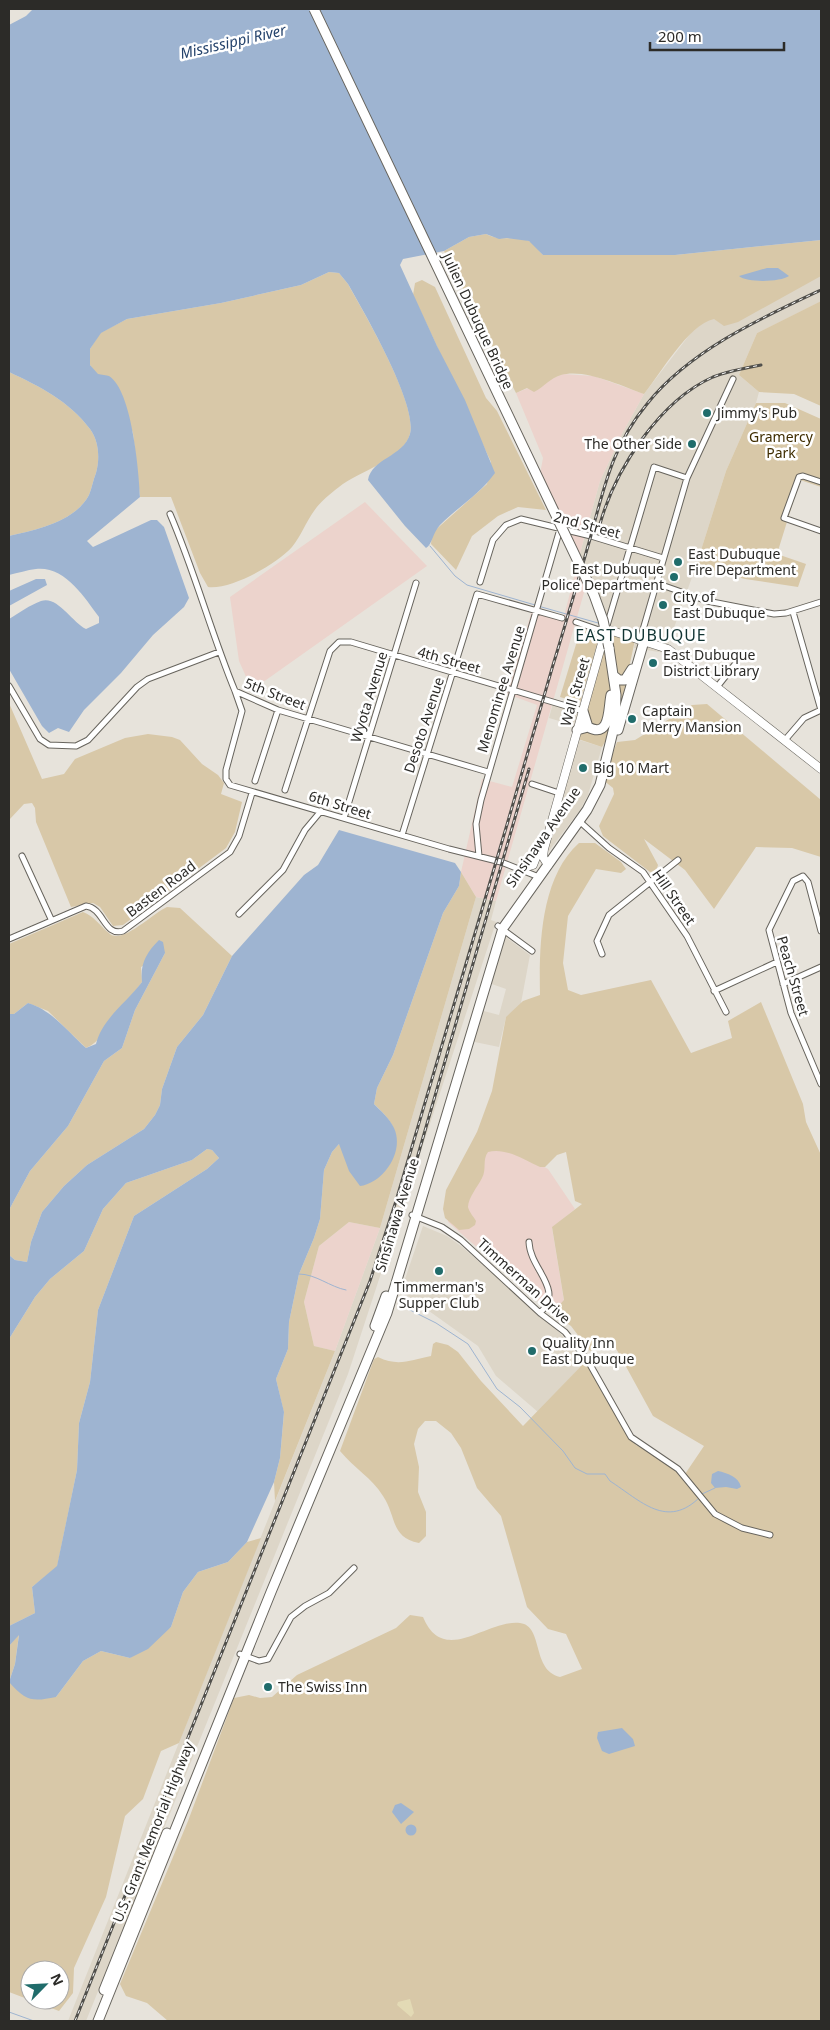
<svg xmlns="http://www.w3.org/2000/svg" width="830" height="2030" font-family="'Noto Sans',sans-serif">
<rect width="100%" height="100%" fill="#e7e3db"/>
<path fill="#ddd6c8" d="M821 272V301L757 333 739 375 759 392 756 403 726 471 696 566 665 653 634 648 635 640 609 630 579 557 600 481 623 432 644 394 690 334 705 321Z
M553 703 580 711 576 726 549 718Z
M573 738 602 747 588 795 580 810 549 851 547 848 551 833 545 829Z
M476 897 496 901 491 920 496 922 348 1374 86 2021H68L335 1351 380 1228Z
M503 935 530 955 518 1019 506 1017 499 1047 470 1041 480 1010 499 1015 506 989 489 983Z
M423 1226 447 1236 461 1246 556 1329 586 1361 538 1412 496 1376 478 1346 401 1291Z"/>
<path fill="#ecd3cc" d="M563 374 594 376 644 394 623 432 600 481 579 557 540 474 543 458 516 393Z
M365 502 427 566 252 690 239 661 230 597Z
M576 570 585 589 496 901 476 897 461 872 482 779 512 787 537 705 507 694 533 607 564 616Z
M477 1132 548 1169 575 1209 552 1228 564 1301 552 1313 448 1222 449 1204Z
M349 1222 380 1228 335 1351 314 1346 304 1302 319 1246Z"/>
<path fill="#d8c8a8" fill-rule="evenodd" d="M486 234C500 242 515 235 529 241 534 243 539 251 543 255H675L821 240V276L738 322 724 326 714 319C688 325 661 373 644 394 622 386 584 368 561 375 550 378 544 387 534 392L527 388 516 393 444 251 469 237Z
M329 272 339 273 348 284C364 313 418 404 410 434 403 460 357 472 339 487 330 494 320 502 314 511 306 522 301 536 292 547 277 564 231 590 208 587L200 573 171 497H140L133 433 129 422 90 365V349L100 333 127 319 221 303 301 285Z
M422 280 435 287 486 398 497 411 546 510 518 507 498 516 472 536 456 570 431 544 432 533 487 484 491 462 413 295 415 283Z
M821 301V406L794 394 759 392 739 375 757 333Z
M9 372C39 386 69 401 90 429 99 441 100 459 96 473 93 480 92 488 89 495 75 522 35 530 9 536Z
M756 403H785L821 419V487L800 480 777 554 806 564 798 587 745 579 696 566 726 471Z
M581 628 600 634 580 703 560 697Z
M608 630 635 640 618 719 602 747 575 738Z
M9 703 42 779 64 774 75 759 125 738 148 734 172 737 180 740 202 764 218 775 224 783 221 794 242 802 235 832 226 848 123 925 113 926 100 907 93 903 71 907 36 822 35 808 32 803 24 804 9 820Z
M707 704 821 800V857L792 848 756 847 714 909 685 870 644 839 658 865 656 871 650 872 603 836 599 826 614 794 613 788 603 780 617 742 635 740 692 705Z
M579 843H595L621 862 626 869 621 873 596 869 568 916 563 963 568 990 581 995 651 980 691 1053 732 1038 728 1021 761 1002 803 1104 806 1122 821 1155V2021H168L147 2003 126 1996 120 1984 188 1821 234 1698 249 1695 260 1698 272 1697 297 1675 396 1628 410 1615 423 1617C444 1667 486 1619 520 1623 544 1626 531 1670 560 1677L582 1669 566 1634 548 1629 527 1607 501 1516 477 1488 461 1448 451 1433 436 1421H425L418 1429 414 1444 419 1467 418 1492 426 1512V1536L419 1543C390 1537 397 1517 383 1496 372 1478 354 1468 340 1451L374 1359 378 1357C398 1367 411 1360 431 1356L433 1344 436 1342 448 1345 458 1352 481 1381 523 1426 586 1361 629 1437 636 1445 662 1459 683 1477 704 1446 653 1416 612 1341 590 1351 571 1326 552 1313 564 1300 552 1227 582 1204 575 1201 566 1152 557 1155 545 1167H540C525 1160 505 1147 488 1152 482 1160 487 1169 482 1178 478 1186 468 1198 468 1207 469 1212 474 1217 476 1221L475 1225 469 1229 459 1230 445 1218 443 1209 446 1190 477 1132 492 1091 506 1017 523 1001 540 995C539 947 540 878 579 843Z
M461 872 476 897 380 1228 349 1222 319 1246 304 1302 314 1346 335 1351 275 1501 274 1482 280 1458 284 1413 276 1379 288 1349 289 1322 299 1274 314 1238 320 1219 324 1170 332 1152 339 1144 390 1162C399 1132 397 1126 374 1104L377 1088 393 1055 443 913 459 886Z
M167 907 180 908 232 956 203 1015 177 1047 162 1089 160 1105 155 1115 144 1129 87 1165 64 1186 42 1212 31 1242 27 1262 15 1260 9 1255V1210L30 1171 68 1126 104 1061 122 1048 135 1010 165 953 141 967 142 982C135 992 127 1000 119 1009 107 1023 103 1041 86 1048L48 1011 28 1003 14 1014H9V944L83 912C94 916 100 926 110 934 123 944 153 913 167 907Z
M207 1149 212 1150 219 1158 207 1169 134 1216 98 1310 90 1382 79 1423 77 1470 57 1567 32 1587 35 1613 9 1626V1339L35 1297 50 1279 84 1251 103 1209 126 1183 192 1160Z
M261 1538 179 1743 161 1751 143 1799 125 1816 106 1897 74 1968 73 1993 59 2011 9 1992V1646L19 1634 15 1664 9 1682 56 1697 83 1661 101 1651 130 1658 171 1627 183 1592 198 1572 228 1562 247 1542ZM30 1970H60V2000H30Z"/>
<path fill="#e3dab5" d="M410 1999 414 2013 411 2017 397 2005 398 2002Z"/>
<path fill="#9eb4d1" d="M26 9H821V240L675 255H543L529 241 507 238 499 239 486 234 469 237 444 251 403 259 400 265 437 346 465 400 495 473C480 494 458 507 440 525 433 532 432 545 426 548L405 526 368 480C372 458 403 457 410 434 418 405 364 312 348 284L339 273 329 272 301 285 221 303 127 319 101 333 90 349V365L98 374C101 375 107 375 109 376 132 390 139 472 140 497L87 541 93 547 151 520H157L164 527 189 598 184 607 153 635 121 673 84 710 69 732 58 728 49 733 42 726 9 669V619C19 613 30 605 41 601 57 595 72 622 86 629L99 623V617C84 597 65 566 36 569 27 570 18 573 9 575V536C35 530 75 522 89 495 92 488 93 480 96 473 100 459 99 441 90 429 69 401 39 386 9 372V19Z
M767 268H778L789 276C781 282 747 283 739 276Z
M36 579H45L47 585 9 606V591Z
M339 830 455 863 461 872 459 886 443 913 393 1055 377 1088 374 1104C381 1111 390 1119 394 1128 405 1152 383 1183 360 1186L349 1171 339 1144 332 1152 324 1170 320 1219 314 1238 299 1274 289 1322 288 1349 276 1379 284 1412 280 1458 274 1482 247 1542 228 1562 198 1572 183 1592 171 1627 148 1649 130 1658 101 1651 83 1661 56 1697C32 1702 26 1701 9 1682L15 1664 19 1635 9 1646V1626L35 1613 32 1587 57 1566 77 1470 79 1423 90 1382 98 1310 134 1216 207 1169 219 1158 212 1150 207 1149 192 1160 126 1183 103 1209 84 1251 50 1279 35 1297 9 1339V1255L15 1260 27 1262 31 1242 42 1212 64 1186 87 1165 144 1129 155 1115 160 1105 162 1089 177 1047 203 1015 232 956 304 875 318 865Z
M159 940 163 942 165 953 135 1010 122 1048 104 1061 68 1126 30 1171 9 1210V1014H14L28 1003C52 1010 68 1032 86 1048L96 1044C102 1019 127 1002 142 982 140 964 146 953 159 940Z
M718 1471C727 1473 739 1477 741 1487L737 1489 726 1487 715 1488 711 1483 712 1474Z
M622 1728 633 1739 635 1746 609 1754 602 1751 597 1738 598 1732Z
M401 1803 414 1812 401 1824 392 1812 395 1805Z
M405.5 1830a5.5 5.5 0 1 1 11 0a5.5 5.5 0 1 1-11 0Z"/>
<path fill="#e7e3db" d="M23 9H33L26 16 9 25V16Z"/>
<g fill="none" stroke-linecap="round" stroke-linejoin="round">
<path stroke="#9eb4d1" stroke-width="1" d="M430 546 455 576 467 585 535 605
M538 606 598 623
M299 1274C316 1274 330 1287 346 1290
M400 1305 436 1323 468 1344 497 1389 520 1407 563 1451 575 1468 587 1474H605L610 1481C641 1501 667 1530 700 1497
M702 1494 715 1488
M9 2012 34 2021"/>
<defs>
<path id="minor" d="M821 482 803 476 799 477 784 518 821 531
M170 514C195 572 211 633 235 691L278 710 488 772
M480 582 493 540 506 525 521 519 591 536 663 558
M656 583 707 601 774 614 786 613 821 602
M793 612 821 710
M576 622 602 631 606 629 654 467 687 478
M640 640 687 478 733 379
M9 686 40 739 49 745 76 746 88 740 137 687 148 679 219 652
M717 687 736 663
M235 691 242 711 226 770V779L230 785 449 849 501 862 539 877
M785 740 804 718 821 710
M255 781 278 710
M532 784 559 793
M285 790 330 651 339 642H351L583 711
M344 818 416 583
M578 820 609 848 643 872 687 936 726 1012
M402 835 477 594 562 618
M22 856 51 919
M479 856 476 824 481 800 560 529
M239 914 283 870 305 830 321 811
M498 926 532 951
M821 931 808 882 803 876 793 881 769 930 791 1013 821 1084
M9 939 86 906C104 908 104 937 123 931L230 852 239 836 252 793
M602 954 597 941 609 915 678 860
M783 984 821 967
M714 991 777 962
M412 1215 442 1227 461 1240 540 1313 565 1332 588 1361 631 1437 678 1469 715 1514 742 1528 770 1535
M529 1242C530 1270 565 1289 540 1313
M240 1654 259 1661 268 1659 291 1617 305 1606 329 1593 354 1568"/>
<path id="primary" d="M548 865 543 857 544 849 606 629 668 649 821 769
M520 869 533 865 541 845"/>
<path id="trunk" d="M614 676 619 680H625L632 669
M583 711 588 727C611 739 608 708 611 695
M577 730 588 727
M618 730 644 641
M375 1326 386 1296
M104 1990 167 1833
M98 2021 271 1592 387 1313 503 928 587 810 600 785 615 723 616 695 609 648"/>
</defs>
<use href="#minor" stroke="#67645d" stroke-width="7"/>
<use href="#primary" stroke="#67645d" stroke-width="9"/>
<use href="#trunk" stroke="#67645d" stroke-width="11"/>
<use href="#minor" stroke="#fff" stroke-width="5"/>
<use href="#primary" stroke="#fff" stroke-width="8"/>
<use href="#trunk" stroke="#fff" stroke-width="9"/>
<defs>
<path id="rail" d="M600 524C615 470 659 401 713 377 728 371 745 368 761 365
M416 1162 529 769
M75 2021 370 1281 396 1201C449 1022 502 844 553 665 566 623 578 581 590 539 604 488 612 446 647 404 689 351 761 318 821 290"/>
</defs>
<use href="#rail" stroke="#504f4b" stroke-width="3"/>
<use href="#rail" stroke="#fff" stroke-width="1" stroke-dasharray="4" stroke-linecap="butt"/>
<defs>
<path id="trunk-bridge" d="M314 9 594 595 603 620 609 648"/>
</defs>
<use href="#trunk-bridge" stroke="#67645d" stroke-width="11" stroke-linecap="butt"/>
<use href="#trunk-bridge" stroke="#fff" stroke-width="9"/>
</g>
<g fill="#206c6b" stroke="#fff" stroke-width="2">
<circle cx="707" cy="413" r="5"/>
<circle cx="692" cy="444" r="5"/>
<circle cx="678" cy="562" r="5"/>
<circle cx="674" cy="577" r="5"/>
<circle cx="663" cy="605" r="5"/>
<circle cx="653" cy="663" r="5"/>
<circle cx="632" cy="719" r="5"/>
<circle cx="583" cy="768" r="5"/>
<circle cx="439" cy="1271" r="5"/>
<circle cx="532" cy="1351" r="5"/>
<circle cx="268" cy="1687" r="5"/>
</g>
<g text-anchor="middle" stroke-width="5" stroke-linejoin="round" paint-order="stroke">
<g font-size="14" fill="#2c2b28" stroke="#fff">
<text transform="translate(478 321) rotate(65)" y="5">Julien Dubuque Bridge</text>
<text transform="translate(587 525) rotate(15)" y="5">2nd Street</text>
<text transform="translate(449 660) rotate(16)" y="5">4th Street</text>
<text transform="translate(501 689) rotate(-73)" y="5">Menominee Avenue</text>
<text transform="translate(575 692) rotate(-74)" y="5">Wall Street</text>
<text transform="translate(275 694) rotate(21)" y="5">5th Street</text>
<text transform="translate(369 697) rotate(-73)" y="5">Wyota Avenue</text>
<text transform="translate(424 725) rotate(-72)" y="5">Desoto Avenue</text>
<text transform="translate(340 805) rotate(17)" y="5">6th Street</text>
<text transform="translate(543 837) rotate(-55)" y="5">Sinsinawa Avenue</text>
<text transform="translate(161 889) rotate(-37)" y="5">Basten Road</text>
<text transform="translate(674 897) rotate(55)" y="5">Hill Street</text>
<text transform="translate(793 976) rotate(74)" y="5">Peach Street</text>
<text transform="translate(397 1215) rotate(-73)" y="5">Sinsinawa Avenue</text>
<text transform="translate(524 1281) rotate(42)" y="5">Timmerman Drive</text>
<text transform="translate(153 1832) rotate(-68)" y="5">U.S. Grant Memorial Highway</text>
</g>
<g font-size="14" fill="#2c2b28" stroke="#fff" text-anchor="start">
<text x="717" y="418">Jimmy's Pub</text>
<text x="682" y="449" text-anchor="end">The Other Side</text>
<text x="688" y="559">East Dubuque<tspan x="688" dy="16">Fire Department</tspan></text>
<text x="664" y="574" text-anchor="end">East Dubuque<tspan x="664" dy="16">Police Department</tspan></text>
<text x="673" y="602">City of<tspan x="673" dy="16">East Dubuque</tspan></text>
<text x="663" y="660">East Dubuque<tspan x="663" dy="16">District Library</tspan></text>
<text x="642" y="716">Captain<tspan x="642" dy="16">Merry Mansion</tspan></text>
<text x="593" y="773">Big 10 Mart</text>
<text x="439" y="1292" text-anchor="middle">Timmerman's<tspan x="439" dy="16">Supper Club</tspan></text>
<text x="542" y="1348">Quality Inn<tspan x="542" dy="16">East Dubuque</tspan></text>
<text x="278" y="1692">The Swiss Inn</text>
</g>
<g font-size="14" fill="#3f2d01" stroke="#fff">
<text x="781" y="442">Gramercy<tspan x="781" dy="16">Park</tspan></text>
</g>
<g font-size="15" font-style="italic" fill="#25436c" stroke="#fff">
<text transform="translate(233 42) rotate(-13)" y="5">Mississippi River</text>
</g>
<g font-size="16" letter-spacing="1" fill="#113433" stroke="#fff">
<text x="641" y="641">EAST DUBUQUE</text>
</g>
</g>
<rect width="830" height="2030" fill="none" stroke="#2c2b28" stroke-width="20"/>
<g transform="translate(45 1985) rotate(66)"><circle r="24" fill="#ffffff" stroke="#abaaa9"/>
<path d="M0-4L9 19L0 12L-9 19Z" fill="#206c6b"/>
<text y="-8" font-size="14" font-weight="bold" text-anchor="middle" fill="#2c2b28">N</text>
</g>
<path d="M650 42v8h134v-8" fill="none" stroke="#2c2b28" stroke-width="2.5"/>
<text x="658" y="42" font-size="15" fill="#2c2b28" stroke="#ffffff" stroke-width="4" paint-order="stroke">200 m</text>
</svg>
